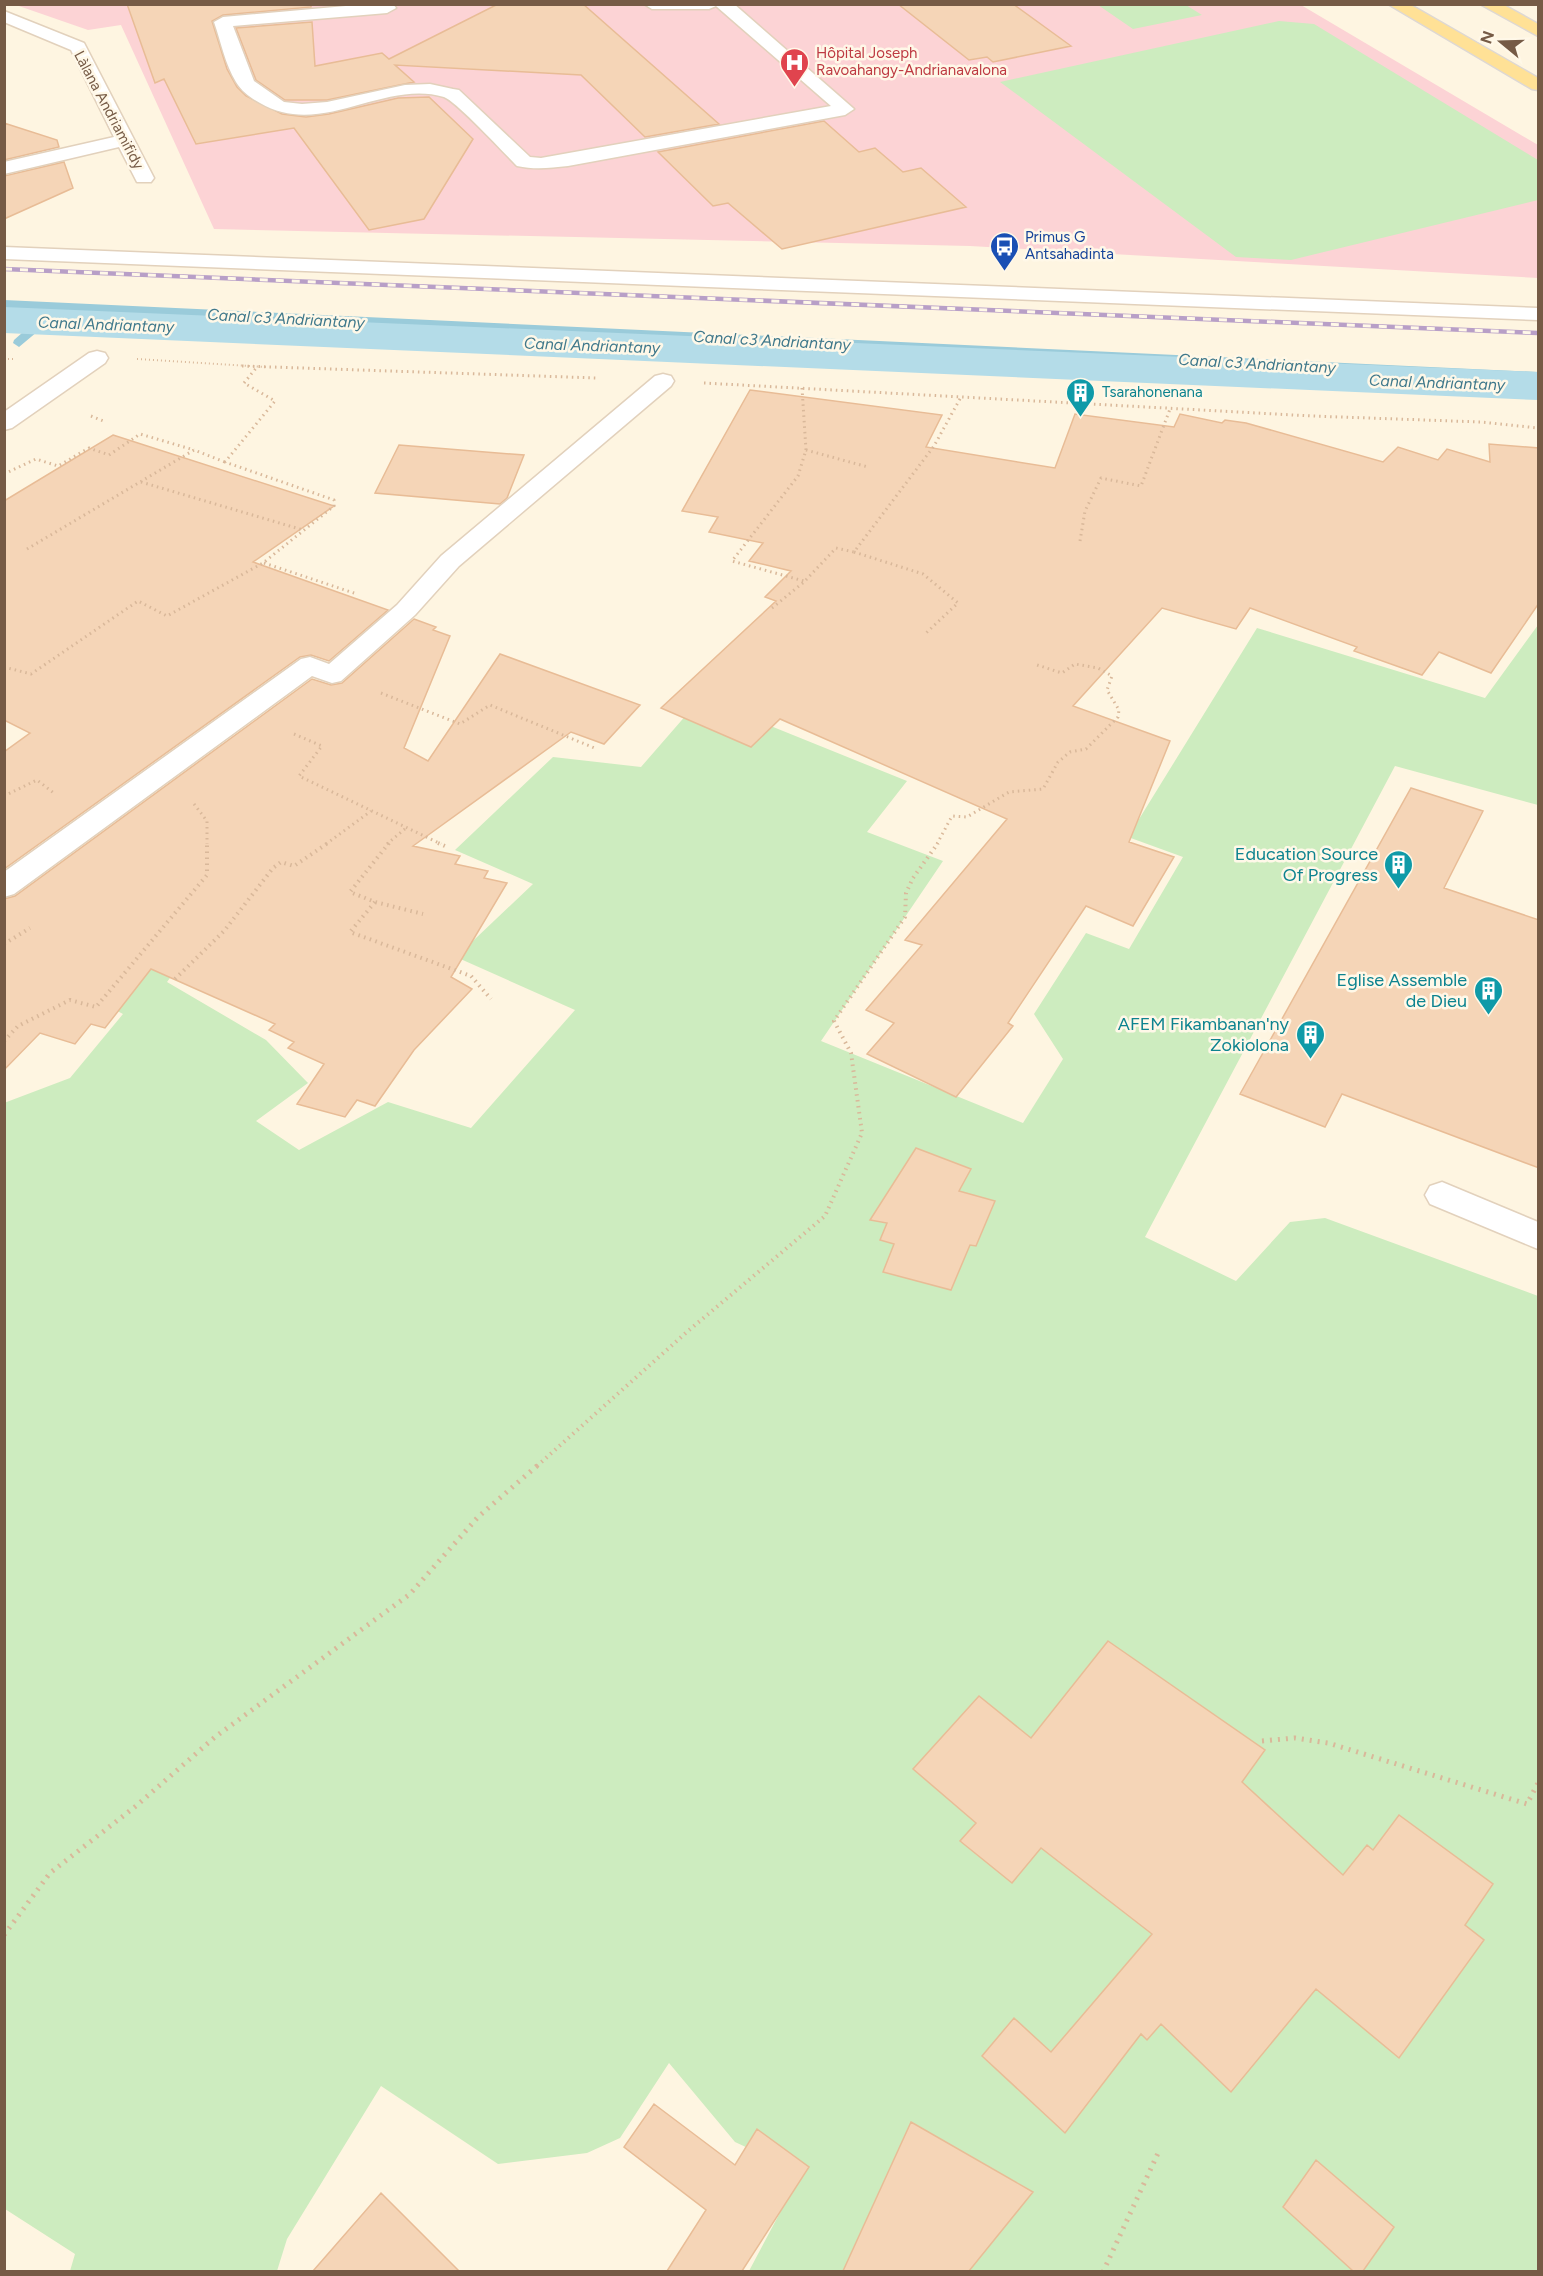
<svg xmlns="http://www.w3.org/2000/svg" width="1543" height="2276" font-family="Figtree,sans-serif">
<rect width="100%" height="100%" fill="#fef5e1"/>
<path fill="#fcd3d5" d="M16 5H1301L1538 145V278L970 246 214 229 121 25 88 30Z"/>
<path fill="#cdecbf" d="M1098 5H1186L1202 15 1133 29Z
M1279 21 1314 24 1538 160V200L1291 260 1236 257 1000 82Z
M1538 625V805L1395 766 1145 1237 1236 1281 1290 1222 1325 1218 1538 1296V2271H749L801 2173 735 2142 669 2063 620 2138 587 2153 498 2164 381 2086 287 2239 277 2271H70L75 2254 5 2209 4 1103 70 1078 123 1014 106 1005 136 972 184 959 167 982 266 1040 308 1083 256 1121 299 1150 388 1102 471 1128 575 1010 456 957 533 884 455 850 553 757 641 767 701 698 907 781 867 832 943 861 821 1041 1023 1123 1063 1059 1034 1014 1086 933 1129 949 1183 857 1128 837 1257 628 1485 698Z"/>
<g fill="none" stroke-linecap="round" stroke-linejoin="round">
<path fill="#9acbda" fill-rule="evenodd" d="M4 300 1538 372V380L62 311 19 347 13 343 14 340 48 310 4 308Z"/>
<path fill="#b4dce8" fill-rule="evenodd" d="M4 307 1538 372V400L4 333Z"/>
</g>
<path fill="#f5d5b7" stroke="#e8bc96" stroke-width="1.5" d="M127 4H311V7L223 15 212 21 227 69 237 87 246 96 282 114 306 117 329 114 398 98 429 97 473 139 424 219 369 230 294 128 196 144 164 79 155 83Z
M498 4H583L719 124 645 137 581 75 395 65 414 82 327 100H285L256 80 236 28 312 22 315 66 382 53 389 59Z
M898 4H1013L1071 46 993 62 987 57 969 60Z
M824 121 859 152 875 148 903 172 921 168 966 207 782 249 728 203 713 206 658 152Z
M4 123 57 140 59 147 4 160Z
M64 162 73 188 4 219V176Z
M750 390 942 415 926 447 1055 468 1075 414 1174 427 1180 414 1222 423 1225 420 1246 423 1383 462 1398 447 1438 460 1447 449 1490 462 1489 444 1539 448V603L1491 673 1439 652 1422 675 1354 651 1357 647 1250 608 1236 629 1162 608 1073 706 1170 741 1129 842 1174 857 1133 926 1086 906 1008 1023 1013 1026 956 1097 867 1054 894 1023 866 1010 922 945 905 940 1007 819 780 719 751 747 661 708 776 601 765 597 791 571 749 561 763 543 709 532 718 517 682 511Z
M113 435 334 506 253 562 388 610 329 661 311 655 300 657 4 869V752L30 733 4 720V501Z
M399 445 524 455 507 498 500 504 375 493Z
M414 619 436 627 433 630 450 636 404 748 428 761 500 654 640 705 604 744 571 732 413 846 460 856 455 864 488 871 484 878 507 883 451 977 472 989 414 1050 375 1106 357 1100 345 1117 297 1104 324 1064 288 1048 294 1042 269 1030 275 1024 151 969 105 1028 91 1024 75 1044 40 1033 4 1070V899L15 896 312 679 331 685 342 683Z
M1411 788 1483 811 1444 888 1539 920V1168L1342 1094 1325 1127 1240 1094Z
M916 1148 971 1169 959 1191 995 1201 976 1246 970 1245 951 1290 883 1272 894 1244 880 1240 887 1223 870 1220Z
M1108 1641 1265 1750 1242 1782 1343 1875 1367 1845 1373 1850 1399 1815 1493 1884 1465 1925 1484 1940 1399 2058 1316 1989 1231 2092 1161 2024 1147 2040 1141 2034 1065 2133 982 2056 1014 2018 1051 2052 1152 1934 1041 1848 1012 1883 960 1841 976 1823 913 1769 979 1696 1031 1738Z
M654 2104 735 2165 757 2129 809 2167 742 2271H667L706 2210 624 2147Z
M911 2122 1033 2192 969 2271H843Z
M1316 2160 1394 2227 1363 2271H1353L1283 2207Z
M381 2193 459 2271H313Z"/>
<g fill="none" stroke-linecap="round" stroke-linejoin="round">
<defs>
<path id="minor" d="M368 4H393L396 8 387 13 233 26 254 81 284 102 302 104 327 102 405 85 430 84 453 89 459 90 530 157 541 158 831 106 716 6 709 9H652L644 4H734L854 109 845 115 568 166C550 168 535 170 517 166 504 153 457 102 444 97 383 79 321 139 260 103 251 98 242 92 236 82 225 64 221 42 214 22L223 17Z
M4 11 84 43 154 178 151 182H137L119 147 4 174V162L114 137 71 50 4 22Z
M4 247 1538 308V320L4 259Z
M97 351 105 353 108 358 105 363 12 428 4 430V412L89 353Z
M663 374 671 376 674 381 671 386 459 566 415 615 341 681 332 683 312 676 14 894 4 897V872L301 659 310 657 329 664 397 605 441 556 655 376Z
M1442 1182 1538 1222V1249L1430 1204 1425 1195 1430 1186Z"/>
<path id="major" d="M1388 4H1409L1538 78V90L1532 89Z
M1480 4H1502L1538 24V36Z"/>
</defs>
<use href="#minor" stroke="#e2d1bc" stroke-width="3"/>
<use href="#major" stroke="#ded8d3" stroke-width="3"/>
<path stroke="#d9b89a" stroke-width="2" stroke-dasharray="1 3" stroke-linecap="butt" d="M4 359H16
M137 359 266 367"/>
<path stroke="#d9b89a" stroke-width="3" stroke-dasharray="1.5 4" stroke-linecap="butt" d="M242 366 597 378
M704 383 1312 416 1481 422 1538 428
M802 388 806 450 798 476 732 561 804 581
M91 416 106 422
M806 450 868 467
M4 474 36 459 58 466 89 448 109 455 140 434 194 450
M141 482 303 530
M1080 541 1085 511 1101 478 1141 486 1170 409
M27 549 194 450 225 462
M854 552 923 574 958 603 925 634
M264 563 357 594
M772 608 804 582 836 548 854 552 934 446 961 397
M4 667 31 674 138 601 167 616 263 563 334 506V500L225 462 275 401 244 383 257 367
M381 693 460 724 490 705 597 749
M294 734 322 746 299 776 441 844
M4 796 37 780 55 794
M194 804 207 821V844
M326 844 371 811
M387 844 406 828
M937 844 952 816 967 817 1009 792 1043 789 1058 762 1070 752 1086 749 1118 717 1119 710 1107 690 1112 676 1098 668 1075 664 1062 673 1034 664"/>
<path stroke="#d9b89a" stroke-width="4" stroke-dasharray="1.5 4.5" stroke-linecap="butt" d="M389 843 350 892 375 902 423 914
M438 843 447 847
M375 902 350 932 471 976 491 999
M4 944 30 928
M175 979 224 931 273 868 281 862 294 866 328 843
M4 1041 18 1026 70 1000 96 1007 207 875V843
M537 1466 688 1331 825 1216 862 1133 851 1053 834 1021 905 917 906 893 913 878 938 843"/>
<path stroke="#d9b89a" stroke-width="5" stroke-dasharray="2 6" stroke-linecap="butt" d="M1262 1741 1295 1738 1328 1743 1527 1804 1538 1783
M4 1935 50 1873 136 1806 215 1737 410 1594 478 1517 538 1465
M1103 2272 1159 2151"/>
<use href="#minor" fill="#fff" fill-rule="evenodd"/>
<use href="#major" fill="#ffe196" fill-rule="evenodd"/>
<defs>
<path id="rail" d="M4 269 1538 333"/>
</defs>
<use href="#rail" stroke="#b89fc7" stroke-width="4.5"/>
<use href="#rail" stroke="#fff8e8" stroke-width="3" stroke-dasharray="8" stroke-linecap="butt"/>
</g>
<defs>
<symbol id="hospital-pin" viewBox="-11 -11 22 30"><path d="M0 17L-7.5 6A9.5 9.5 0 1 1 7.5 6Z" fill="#e0444e" stroke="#fff8e8"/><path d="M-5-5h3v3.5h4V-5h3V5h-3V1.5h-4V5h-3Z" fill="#fff"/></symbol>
<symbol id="bus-pin" viewBox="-11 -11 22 30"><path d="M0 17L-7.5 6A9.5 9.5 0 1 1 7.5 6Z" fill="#1a4fb4" stroke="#fff8e8"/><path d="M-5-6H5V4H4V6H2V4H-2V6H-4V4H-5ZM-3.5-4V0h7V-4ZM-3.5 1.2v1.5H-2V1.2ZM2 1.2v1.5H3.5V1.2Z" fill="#fff"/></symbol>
<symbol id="building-pin" viewBox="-11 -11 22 30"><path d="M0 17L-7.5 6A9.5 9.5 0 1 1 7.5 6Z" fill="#0f9aa8" stroke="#fff8e8"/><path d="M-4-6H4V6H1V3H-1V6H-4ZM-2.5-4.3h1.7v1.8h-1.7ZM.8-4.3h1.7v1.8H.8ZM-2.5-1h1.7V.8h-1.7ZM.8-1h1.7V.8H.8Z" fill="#fff"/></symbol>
</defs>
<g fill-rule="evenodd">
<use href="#hospital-pin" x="778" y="46" width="33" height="45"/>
<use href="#bus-pin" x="988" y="230" width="33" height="45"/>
<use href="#building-pin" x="1064" y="376" width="33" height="45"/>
<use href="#building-pin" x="1382" y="848" width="33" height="45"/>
<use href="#building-pin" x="1472" y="974" width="33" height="45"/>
<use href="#building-pin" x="1294" y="1018" width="33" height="45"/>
</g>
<g text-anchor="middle" stroke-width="5" stroke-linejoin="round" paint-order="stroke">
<g font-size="15" fill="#be3a42" stroke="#fff8e8" text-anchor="start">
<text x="816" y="58">Hôpital Joseph<tspan x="816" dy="17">Ravoahangy-Andrianavalona</tspan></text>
</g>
<g font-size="15" fill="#765b46" stroke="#fff8e8">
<text transform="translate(109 110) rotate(62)" y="5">Làlana Andriamifidy</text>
</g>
<g font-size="15" fill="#164399" stroke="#fff8e8" text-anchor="start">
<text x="1025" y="242">Primus G<tspan x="1025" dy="17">Antsahadinta</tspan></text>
</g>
<g font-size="15" fill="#0d838f" stroke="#fff8e8" text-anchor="start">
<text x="1102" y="397">Tsarahonenana</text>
</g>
<g font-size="16" font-style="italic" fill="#3f788b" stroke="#fff8e8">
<text transform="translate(286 318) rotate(3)" y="6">Canal c3 Andriantany</text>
<text transform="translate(106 324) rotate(2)" y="6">Canal Andriantany</text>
<text transform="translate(772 340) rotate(3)" y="6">Canal c3 Andriantany</text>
<text transform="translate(592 345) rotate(2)" y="6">Canal Andriantany</text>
<text transform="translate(1257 363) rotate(3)" y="6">Canal c3 Andriantany</text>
<text transform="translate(1437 382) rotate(2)" y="6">Canal Andriantany</text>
</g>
<g font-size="18" fill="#0d838f" stroke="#fff8e8" text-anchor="end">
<text x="1378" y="860">Education Source<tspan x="1378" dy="21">Of Progress</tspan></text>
<text x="1467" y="986">Eglise Assemble<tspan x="1467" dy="21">de Dieu</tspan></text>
<text x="1289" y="1030">AFEM Fikambanan'ny<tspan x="1289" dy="21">Zokiolona</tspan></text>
</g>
</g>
<rect width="1543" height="2276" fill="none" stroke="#765b46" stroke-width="12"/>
<g transform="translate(1501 42) rotate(289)" stroke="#fff8e8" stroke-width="4.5" paint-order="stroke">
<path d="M0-4.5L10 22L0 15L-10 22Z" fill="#765b46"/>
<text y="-9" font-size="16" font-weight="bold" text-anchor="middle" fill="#765b46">N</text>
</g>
</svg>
